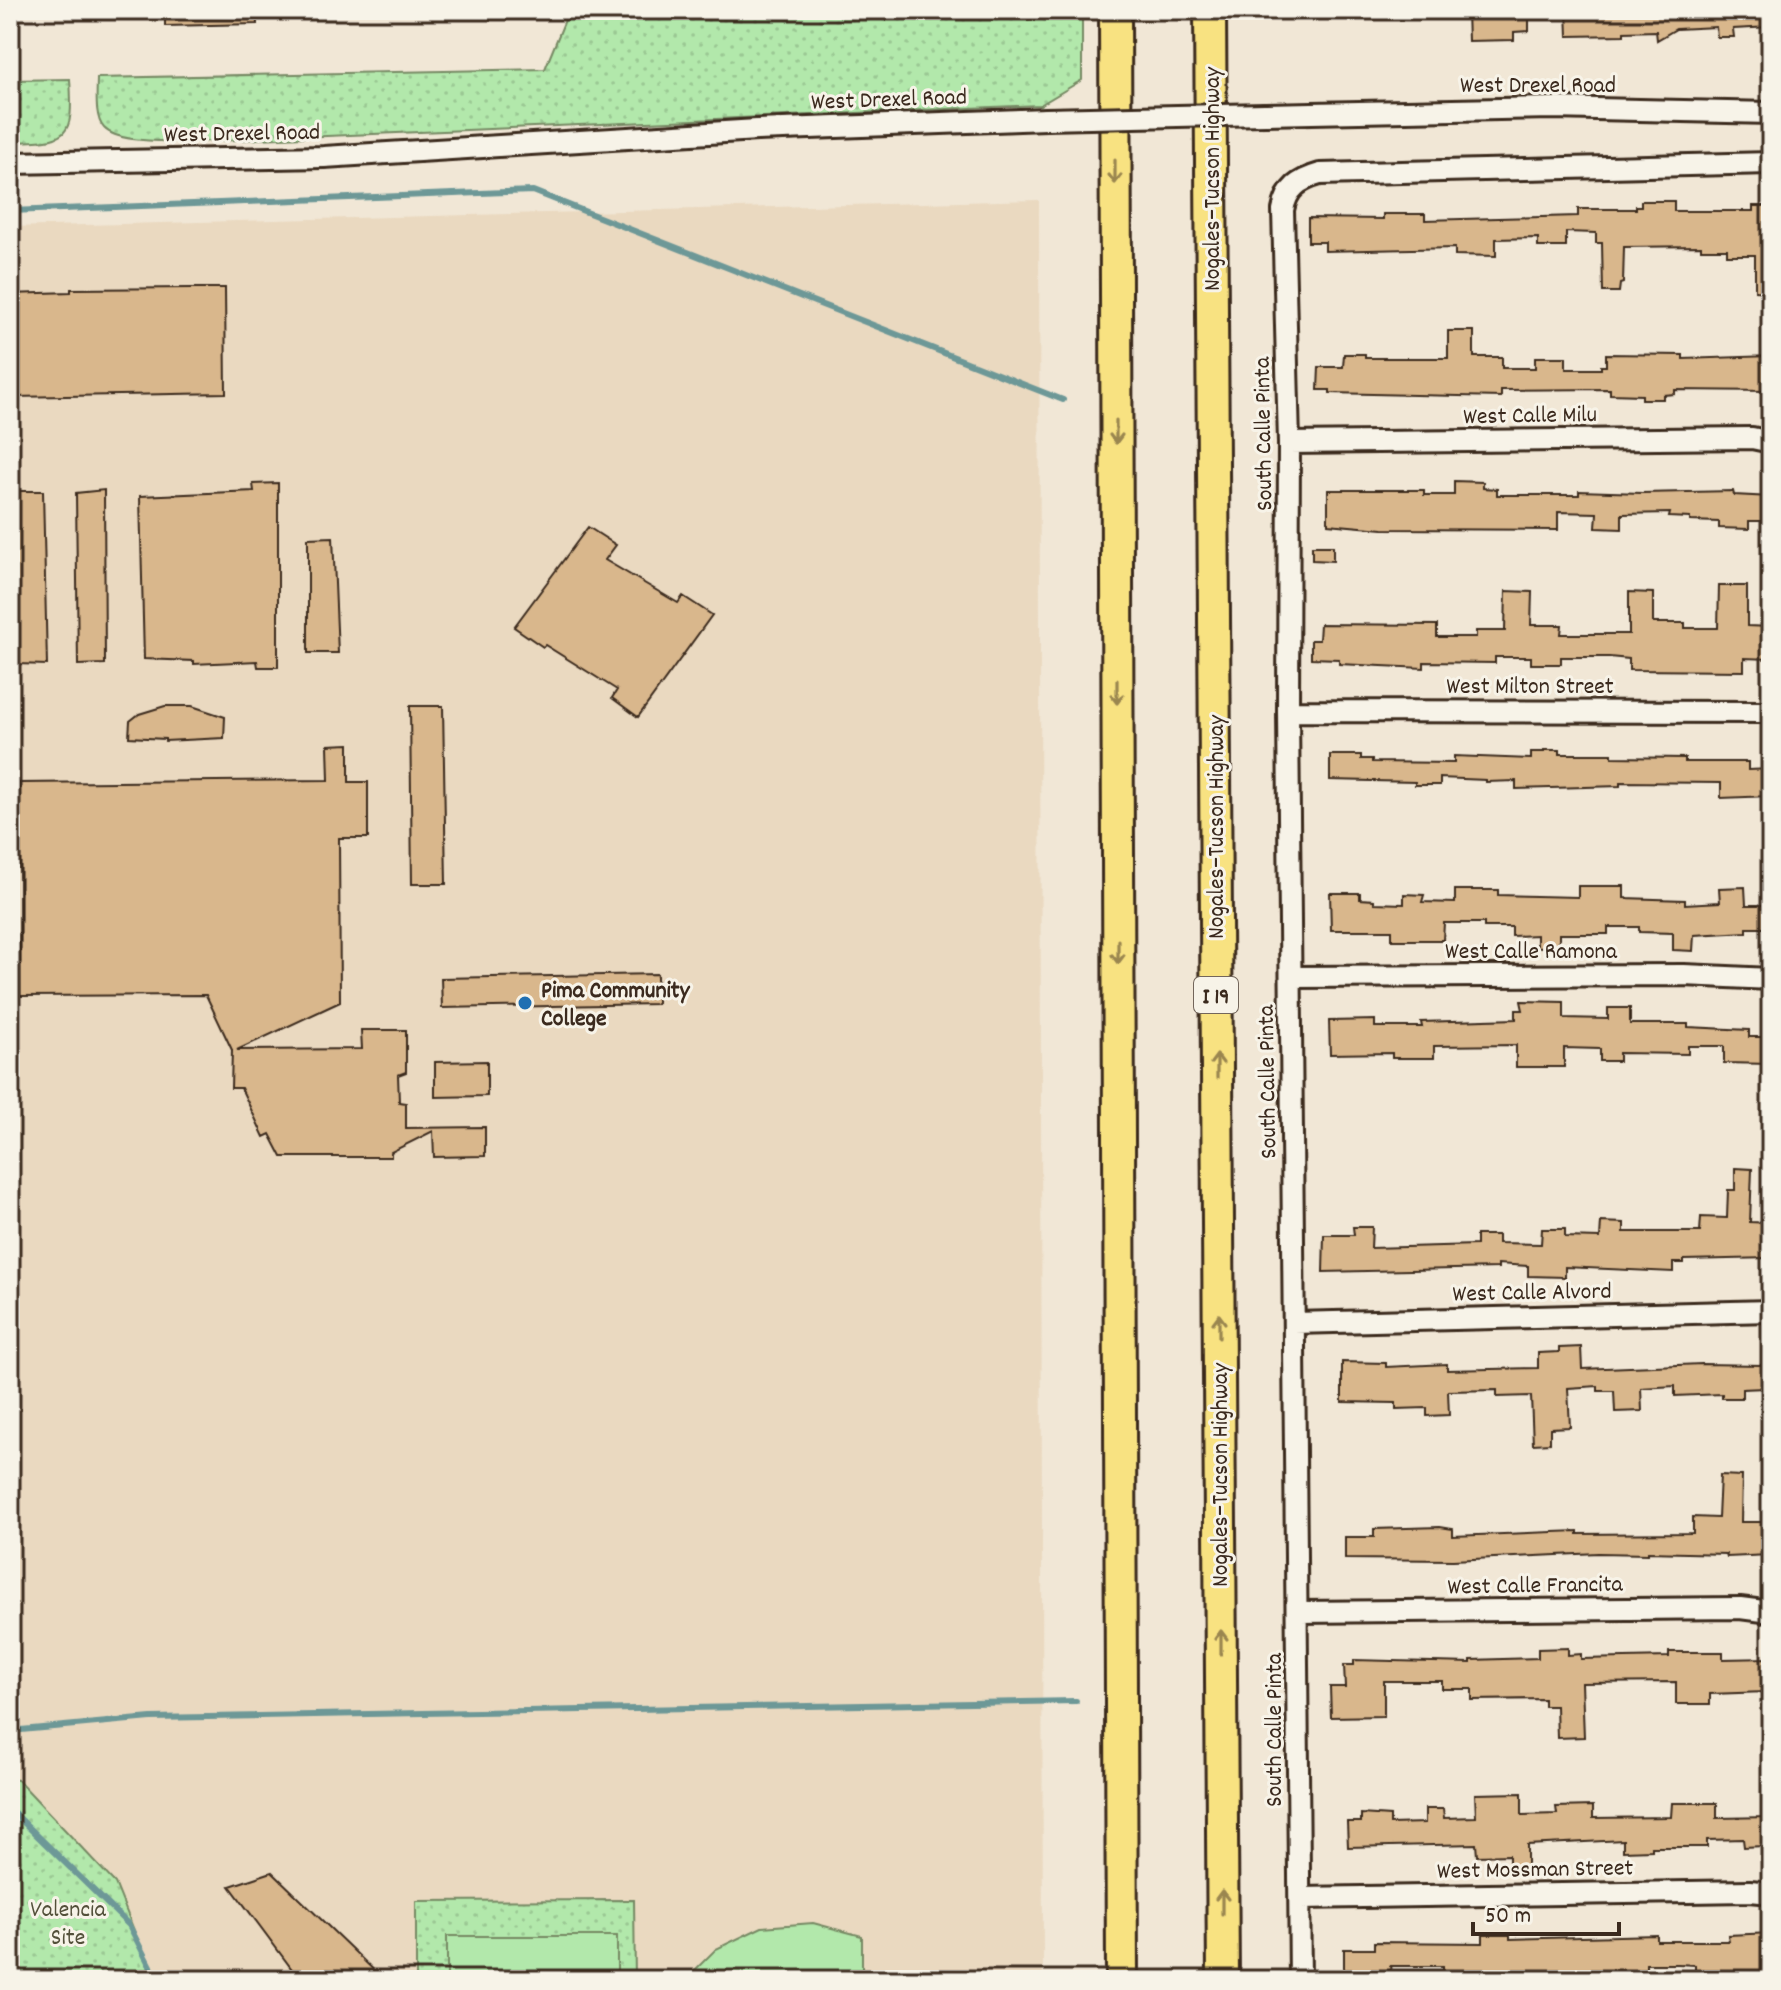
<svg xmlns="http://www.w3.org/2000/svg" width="1781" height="1990" font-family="Dekko,sans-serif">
<defs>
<pattern id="grass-dots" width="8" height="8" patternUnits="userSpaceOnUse" patternTransform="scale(2)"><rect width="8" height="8" fill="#b2e8ab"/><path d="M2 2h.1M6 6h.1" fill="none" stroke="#9ac793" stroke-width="1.8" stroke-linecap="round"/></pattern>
</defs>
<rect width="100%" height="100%" fill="#f1e7d6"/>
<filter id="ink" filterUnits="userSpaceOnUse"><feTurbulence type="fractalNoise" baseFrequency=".0125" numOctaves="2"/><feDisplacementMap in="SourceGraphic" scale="16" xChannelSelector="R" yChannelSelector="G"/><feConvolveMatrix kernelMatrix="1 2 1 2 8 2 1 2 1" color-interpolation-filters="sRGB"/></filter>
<g filter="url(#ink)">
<path fill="#ead9c0" d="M1039 200 1043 1980H154L115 1882 18 1781 10 1779V227Z"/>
<path fill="url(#grass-dots)" stroke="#768964" stroke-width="2" d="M569 10H1082V80L1040 105 190 142C168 140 119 144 104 128 94 118 97 91 97 78L545 69Z
M70 79C74 140 68 141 10 142V80Z
M10 1779 18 1780 115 1883 154 1980H10Z
M634 1900 635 1980H416V1901Z"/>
<path fill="#b2e8ab" stroke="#768964" stroke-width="2" d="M813 1923 862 1936V1980H685L716 1949 762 1927Z
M447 1936H617V1980H447Z"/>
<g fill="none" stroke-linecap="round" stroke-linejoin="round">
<path stroke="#6d9897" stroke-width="6" d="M10 211 533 191 1063 400
M10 1731 151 1718 1076 1701
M10 1809 129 1925 157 1980"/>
</g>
<path fill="#d9b78c" stroke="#3b2a1e" stroke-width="2" d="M165 10H256L257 24 165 26Z
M1529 10V31L1514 32V40L1468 41 1467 11Z
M1567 10H1771V27L1733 29 1734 37H1717L1716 27 1676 29 1657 40 1656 31 1624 32V35L1568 36Z
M1641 201H1674V211H1753V206H1771L1769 292 1755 291V255H1727V249H1701V246L1624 247 1623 283 1620 284 1619 292H1603L1602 243H1596V233L1566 232V247H1538V238L1496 239V256L1455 255V248L1325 251V242H1308V218L1383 219V214H1425V220L1578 216V209H1636V206H1641Z
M192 288H225L226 393 13 397 10 294 71 292V289Z
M1448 331H1474V357H1502V368H1535V357H1566V369H1601V366H1606V354L1683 355V359L1771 356V391L1675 390V394L1663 395V399H1642V395L1610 394V389L1501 390V397L1330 393V390H1318L1319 367H1343L1344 354H1365V358H1448Z
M1454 481 1483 482V488L1497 489V495H1579V491L1642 493 1733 491 1734 495 1771 497V521H1749V529L1719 528V522L1690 521V518L1669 517 1670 513 1622 514V529L1596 528 1597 513 1558 512V530L1383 529 1328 524V490H1424V495H1454Z
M278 483V667H258L257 661 194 664V661L144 659 140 496 254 491 253 484Z
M104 490 105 664 78 665 76 493Z
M13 491H43L47 665 17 664Z
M588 527 616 545 605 560 678 603 683 596 712 615 638 717 612 698 617 690 545 645 543 647 514 627Z
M333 537 338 653H308V538Z
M1312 546H1333V561L1312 560Z
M1719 586H1747V626L1771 627V659L1744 658V671L1629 670V659L1609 657H1561V664H1531V657H1495V663L1424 662V668L1339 664V659L1311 658V640H1319L1320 624 1437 625V637H1476V631H1505L1506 591 1532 592 1531 625H1562L1561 634H1629V592L1653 593V623H1685V628H1718Z
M165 706H192L225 717 224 738 165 741V739L129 737 130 721 139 714Z
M410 706H443L446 884H412Z
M349 744V782H368V838H339L340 1002 237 1050 362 1049 361 1030H406V1072L398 1075 399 1102 406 1103V1128L485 1127V1156L434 1157 433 1131 391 1152V1157H282L270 1134 264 1137 241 1088H231L232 1050 206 995 20 996 19 783 329 780 328 745Z
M1544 750H1560V754H1612V757L1685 758V762H1748V770L1771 769V796L1721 798V783L1620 782V786L1516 789V781L1486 782V780L1440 778V785H1415V782L1330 780V755H1361V759H1372V762L1454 763V756L1531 759V752H1544Z
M1578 886H1624V898L1685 900V904L1720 902 1719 888 1745 887 1746 905H1771V928H1747V932L1694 935 1693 951 1673 950V933L1639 932V927H1608V934H1559V946L1537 947V935L1512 936V927H1484V923H1444L1443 940H1392V930H1331L1330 893H1360V899L1374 900V903L1404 904V894L1424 895 1422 902 1455 903V890H1498V895L1578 897Z
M657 974V1004L442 1008 441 978Z
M1521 1001 1564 1002V1018L1608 1019V1008H1630V1024H1688V1027L1749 1030V1037H1771V1064L1724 1063V1046H1688V1054L1619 1053V1061H1600V1049L1564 1048V1067H1516V1045L1434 1046V1058H1392V1053L1330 1054 1329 1021 1375 1020V1027H1422L1421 1022 1516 1019V1010H1523Z
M487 1061V1096L435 1097V1062Z
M1735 1168 1752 1169 1750 1222 1771 1223V1258L1684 1260V1263H1673V1272L1565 1267V1277L1528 1276V1266L1498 1264V1268L1323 1272 1324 1235H1354L1353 1227H1372L1371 1248 1476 1245V1235H1498V1243L1541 1244 1542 1229H1565V1237L1600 1238 1601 1222 1624 1223V1232H1700L1701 1217 1727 1218 1728 1190H1735Z
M1581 1347 1582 1369 1702 1364 1763 1365 1764 1388 1742 1389V1398H1722V1394L1675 1396V1386L1641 1388 1642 1411 1615 1412 1614 1391H1598V1386L1568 1388 1570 1427 1550 1428V1443L1533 1444 1531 1396 1497 1397V1390L1448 1391 1449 1415 1427 1416V1408L1396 1409V1403L1342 1402V1362L1386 1363V1367L1447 1364V1370L1538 1368V1353L1559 1352V1348Z
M1720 1475 1742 1476 1741 1522H1762V1526H1768L1769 1555 1727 1557 1726 1554 1648 1552V1554L1598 1553 1453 1560 1345 1559V1537H1374V1529L1440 1527 1453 1529V1536L1578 1531V1534L1693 1533V1517L1718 1518Z
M1568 1648V1655L1581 1654V1659L1669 1657V1652H1723V1659L1771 1658V1686H1766V1692L1710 1694V1704H1676V1682L1582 1683 1584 1737 1557 1738 1556 1706H1544V1699L1472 1700V1689H1442V1681H1384V1716L1331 1717 1330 1687H1345L1344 1665H1354V1660L1471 1663V1660L1538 1658V1649Z
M1522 1793V1815L1557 1814 1556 1807 1593 1806V1818L1671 1817 1672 1803H1717V1818L1771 1817V1838L1763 1839V1846L1744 1847 1743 1839 1707 1840V1847H1652V1850L1623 1851V1840L1527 1845V1866H1509V1855L1477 1856 1476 1844 1348 1847 1347 1822H1361V1814L1390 1816V1824L1425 1823V1809H1443L1444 1818 1476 1817 1475 1794Z
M272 1872 384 1980H300L230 1886Z
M1771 1933V1980H1706V1976H1695V1965L1678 1964H1646V1974L1591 1975V1980H1576V1975H1525V1979L1481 1980V1973H1443V1966H1390L1391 1971 1344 1972V1949H1374V1942L1483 1943V1935H1510V1939L1657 1935V1941H1729L1728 1935Z"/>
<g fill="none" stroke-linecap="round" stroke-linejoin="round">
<defs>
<path id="minor" d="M1265 114 1552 108 1771 113
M10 163 324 157 757 130 1046 119
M1289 443 1752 438 1771 442
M1288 711 1771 712
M1291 977 1684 975 1771 979
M1294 1323 1771 1311
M1299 1612 1740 1608 1771 1612
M1300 1898 1750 1891 1771 1893
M1300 1980 1288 711 1289 443 1283 210C1287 188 1299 180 1320 174L1771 163"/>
<path id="highway" d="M1115 10 1122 1980
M1210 10 1223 1980"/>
</defs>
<use href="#minor" stroke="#3b2a1e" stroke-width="26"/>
<use href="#highway" stroke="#3b2a1e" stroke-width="36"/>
<use href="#minor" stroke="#f7f3e8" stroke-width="20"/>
<use href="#highway" stroke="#f8e281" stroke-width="30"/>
<defs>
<path id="minor-bridge" d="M1046 119 1265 114"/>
</defs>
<use href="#minor-bridge" stroke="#3b2a1e" stroke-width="26" stroke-linecap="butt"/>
<use href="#minor-bridge" stroke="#f7f3e8" stroke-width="20"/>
</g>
<defs><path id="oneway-shaft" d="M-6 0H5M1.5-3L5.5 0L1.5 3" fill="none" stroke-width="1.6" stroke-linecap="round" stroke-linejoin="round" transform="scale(2)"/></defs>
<g stroke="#9a8650">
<use href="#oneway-shaft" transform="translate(1115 172) rotate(90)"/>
<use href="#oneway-shaft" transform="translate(1116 432) rotate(90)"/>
<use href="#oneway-shaft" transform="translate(1117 692) rotate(90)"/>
<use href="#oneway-shaft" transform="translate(1118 952) rotate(90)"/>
<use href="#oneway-shaft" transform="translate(1217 1066) rotate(-90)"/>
<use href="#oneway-shaft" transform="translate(1219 1326) rotate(-90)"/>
<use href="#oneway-shaft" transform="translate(1221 1642) rotate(-90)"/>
<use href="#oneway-shaft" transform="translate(1222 1902) rotate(-90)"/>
</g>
</g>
<circle fill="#1f6fb2" stroke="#f7f3e8" stroke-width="3" cx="525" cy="1003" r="8"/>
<g text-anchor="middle" stroke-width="6" stroke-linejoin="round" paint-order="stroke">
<rect fill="#f7f3e8" stroke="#73665b" stroke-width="2" x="1194" y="977" width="44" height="36" rx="6"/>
<g font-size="22" font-weight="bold" fill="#3b2a1e">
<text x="1216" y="1003">I 19</text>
</g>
<g font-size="24" fill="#3b2a1e" stroke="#f7f3e8">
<text x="1538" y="92">West Drexel Road</text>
<text transform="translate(889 98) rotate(-2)" y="8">West Drexel Road</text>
<text transform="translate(242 132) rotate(-1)" y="8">West Drexel Road</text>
<text transform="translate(1211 179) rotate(-90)" y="8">Nogales–Tucson Highway</text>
<text transform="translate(1530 414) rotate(-1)" y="8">West Calle Milu</text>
<text transform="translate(1262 434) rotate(-91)" y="8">South Calle Pinta</text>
<text x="1530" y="693">West Milton Street</text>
<text transform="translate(1215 827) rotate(-90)" y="8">Nogales–Tucson Highway</text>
<text x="1531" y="958">West Calle Ramona</text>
<text transform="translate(1266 1082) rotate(-91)" y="8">South Calle Pinta</text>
<text transform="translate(1532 1291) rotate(-1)" y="8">West Calle Alvord</text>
<text transform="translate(1219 1475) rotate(-90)" y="8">Nogales–Tucson Highway</text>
<text transform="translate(1535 1584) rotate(-1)" y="8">West Calle Francita</text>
<text transform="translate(1273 1730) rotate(-90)" y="8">South Calle Pinta</text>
<text transform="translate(1535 1868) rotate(-1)" y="8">West Mossman Street</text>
</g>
<g font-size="24" font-weight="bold" fill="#3b2a1e" stroke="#f7f3e8" text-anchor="start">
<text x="541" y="997">Pima Community<tspan x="541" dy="28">College</tspan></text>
</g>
<g font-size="24" fill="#53503a" stroke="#f7f3e8">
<text x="68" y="1916">Valencia<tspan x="68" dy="28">Site</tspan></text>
</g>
</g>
<rect width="1781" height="1990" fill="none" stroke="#f7f3e8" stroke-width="40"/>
<rect x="20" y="20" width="1741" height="1950" fill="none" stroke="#3b2a1e" stroke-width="3" filter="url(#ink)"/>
<path d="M1473 1922v12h146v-12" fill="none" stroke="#3b2a1e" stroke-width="4"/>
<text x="1485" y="1922" font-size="24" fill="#3b2a1e" stroke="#f7f3e8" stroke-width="6" paint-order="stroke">50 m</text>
</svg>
